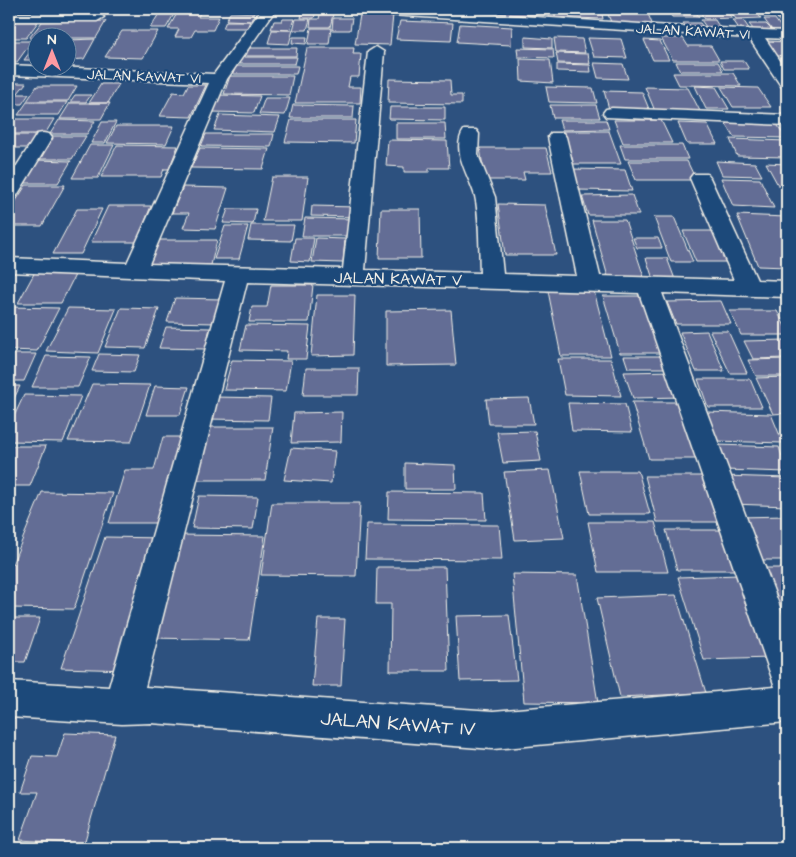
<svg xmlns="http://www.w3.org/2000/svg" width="796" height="857" font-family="'Architects Daughter',sans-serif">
<rect width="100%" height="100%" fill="#2d517f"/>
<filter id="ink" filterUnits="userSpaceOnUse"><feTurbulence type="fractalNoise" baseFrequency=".02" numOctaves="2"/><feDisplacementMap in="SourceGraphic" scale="10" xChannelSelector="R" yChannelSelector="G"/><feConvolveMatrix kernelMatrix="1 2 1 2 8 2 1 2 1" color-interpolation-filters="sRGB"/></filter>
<g filter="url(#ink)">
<path fill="#646d95" stroke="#f4f1e8" d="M9 9H36L34 11H9Z
M39 9H115L112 13 36 12Z
M162 9H177L166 28H150Z
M204 9H258L256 12Z
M272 9H317L314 18H301L302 14 270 13Z
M482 9H536L535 16 482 13Z
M548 9H601L603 19 549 17Z
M606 9H646L653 26 612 25Z
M668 9H694L699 17H672Z
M698 9H724L732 18 705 19Z
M757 9H783L786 12H759Z
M179 10 201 11 198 17H219L213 30H195L191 37H175L179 29H168Z
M321 10H334L330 27H310L311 19H319Z
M731 12H756L761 18 736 19Z
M230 13H254L251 21 226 20Z
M761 13H784L787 17H764Z
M360 15H393L390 45 355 44Z
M333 18H352L350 30H332Z
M777 18H787V29H786Z
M283 19H294L290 30 271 29 274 21H282Z
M296 19H310L307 30H293Z
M764 19H775L783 30H772Z
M701 20H715L722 31H709Z
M733 20H743L750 30H740Z
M106 21 96 38H29L42 22Z
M226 21H250L247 28H223Z
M400 21 453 23 451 41 396 39Z
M9 22H38L26 38H9Z
M683 23H700L703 27H686Z
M460 24 512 27 511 45 457 42Z
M749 24H766L772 30H754Z
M311 28H331L329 44H308Z
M272 30H293L289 44 268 43Z
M122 31H158L143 58 105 57Z
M293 37H307L306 44 292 43Z
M525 37 552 39V48L525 47Z
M554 38 582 39 585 53 556 52Z
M588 38 621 39 627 58 594 57Z
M661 38H683L688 46H711L719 60H673Z
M95 39 84 59 68 60V40Z
M644 40 660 41 669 60H653Z
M9 41H32L17 62H9Z
M38 41V60H24Z
M767 41 787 42V56H776Z
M249 48H297L296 56H246Z
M307 48H354L353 54H361L359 77H350L348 87H361L360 103H295Z
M517 48 553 49 554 58 518 57Z
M556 53 588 54 590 64 558 63Z
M239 57H297L295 64H237Z
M520 59 550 60 553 83 521 81Z
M720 61H744L749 69H724Z
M676 62H718L723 71H680Z
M594 63 623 64 628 79 598 78Z
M557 64 590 65 591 72 557 71Z
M236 66H298L296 74H233Z
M673 73H733L741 86 679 85Z
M230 76H293L289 95 224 94Z
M389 79 450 80 451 95H462V104L388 103Z
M9 83H26L18 93H9Z
M101 84H119L108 103H89Z
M188 85H206L191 117 160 116 173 92 184 93Z
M37 86H77L68 101H27Z
M695 86 716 87 729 109H706Z
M546 87 593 88 597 103 549 102Z
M645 87 688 88 700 111H655Z
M721 87 758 88 771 107H733Z
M604 91 642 92 649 109H609Z
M9 94H29L22 104H9Z
M75 95H91L86 102H70Z
M219 95 260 96 254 113 212 112Z
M265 98H290L285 115 259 114Z
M27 102H67L59 115H18Z
M70 103H110L101 119H60Z
M293 105 354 106 353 118H290Z
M550 105H596L600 118H553Z
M390 107H445V120L389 119Z
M220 115 280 117 275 132 214 130Z
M13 119H54L45 134H9V126Z
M59 120 95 121 87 134H50Z
M291 120H356L354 143 285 142Z
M559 120H606L609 129 562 130Z
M614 120H661L672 143H623Z
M102 122H116L105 143H91Z
M725 122 776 123 786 138 734 137Z
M396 123H445L446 139H396Z
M678 123 707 124 717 144H687Z
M116 126H174L166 144 107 143Z
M562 131H609L621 164H572Z
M206 134H274L271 147 201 146Z
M9 135H38L30 148H9Z
M50 136H86L72 159H35Z
M730 139 787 141V157L737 156Z
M388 140 447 141 449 168H429V172H404V167L386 166Z
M90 145H114L98 178H72Z
M117 145 178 146 169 169H164L161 177H101Z
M620 145H682L688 159H625Z
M200 148 269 149 263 169 191 168Z
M480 148H546L552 172H523L525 180H485Z
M35 160 71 161 58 183H21Z
M628 161H687L696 180H636Z
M716 161 755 163 762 176 722 175Z
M766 163 787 164V185H778Z
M571 169 625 170 632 191 577 190Z
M272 177H308L302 221H263Z
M721 178 760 179 774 208 733 206Z
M26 185H65L42 226H9V212Z
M183 187 228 188 215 229 183 228 189 213H172Z
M632 195 639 215H588L582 196Z
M498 204 545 205 556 255H505Z
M108 206H151L137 242H91Z
M312 206 357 207 356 217 311 216Z
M77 209H102L81 254H53Z
M228 209H256L253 224 223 223Z
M381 209H420L421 258H379Z
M737 215 786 217 787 267 758 266Z
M654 217H674L693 262H671Z
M305 218 354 219 353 236H302Z
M592 220H625L644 277H608Z
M251 225H294L291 241 248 240Z
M225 226H248L239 259H214Z
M683 231H718L733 262H696Z
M295 238H314L310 262 291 261Z
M316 238 345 239 343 263 312 262Z
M633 238H658L662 248H637Z
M158 240H217L211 265H149Z
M646 258H667L676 282H654Z
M36 270 77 271 61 303H18Z
M271 285H313L309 322H249L252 307H267Z
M548 291H594L611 356H561Z
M317 295H355L353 355 311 356Z
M603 296H645L665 353H620Z
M175 298 222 299 216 323 167 322Z
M721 301 731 324H676L667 302Z
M9 307 59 308 37 351 9 350Z
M68 308 116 309 98 353 46 351Z
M121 308 159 309 145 348 105 347Z
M451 310 456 365 386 366V311Z
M730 311H777L787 330V335H741Z
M246 325 310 326 306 359H286L287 351 240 350Z
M166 327 210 328 205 349 159 348Z
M707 331 724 371H696L680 332Z
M710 331H728L747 373H730Z
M787 340V358L753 359 744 341Z
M9 354H36L24 381H9Z
M99 354 140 355 134 372 92 371Z
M46 356 91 357 78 387H32Z
M624 356H665L670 368H628Z
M558 359H611L621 396 565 395Z
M787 359V376H756L748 360Z
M232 360 291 361 286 391 224 390Z
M306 368H359L358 395H303Z
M674 371 683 397 633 398 624 372Z
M787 377V413L773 414 756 378Z
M698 379H750L762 407H708Z
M92 384 150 385 131 442 68 441Z
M9 386H20L9 409Z
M155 386 189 387 180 415H146Z
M24 395 81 396 63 442 9 441V427Z
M212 397 271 398 268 420 206 419Z
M529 398 534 424H489L486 399Z
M632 402H683L703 459H649Z
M568 403 625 404 632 432 572 431Z
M342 412 341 442 291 443 294 413Z
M706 412 771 414 783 443 715 441Z
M204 427H273L265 480H191Z
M535 431 541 461 503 463 497 432Z
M163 437H190L169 523H109L125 470H154Z
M717 445 779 447 787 472 724 470Z
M9 446H46L30 486H9Z
M291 448 335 451 331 483 284 480Z
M405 463 455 465 456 489H405Z
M550 470 564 538 515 540 504 472Z
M580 471H638L650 514H589Z
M645 476H715L732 522H657Z
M723 476 787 478V506L732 504Z
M42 492 113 493 74 609 9 608V572Z
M389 492 484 493 486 520 388 519Z
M199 496 258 497 253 529 192 528Z
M272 503H360L356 576 261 575Z
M787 516V560H755L739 517Z
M588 522H655L668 572H598Z
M367 524 499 525 502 560 365 559Z
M666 530H727L740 570H677Z
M177 535 265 536 249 640 152 638Z
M105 537 164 538 128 670 61 668Z
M377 567H445L449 671H390L391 604H376Z
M761 568H787V610L776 609Z
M512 574 577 575 598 703 524 702Z
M740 575 771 658 704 660 678 577Z
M676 595 706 693 620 697 597 598Z
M509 615 517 680 460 681 456 616Z
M9 618H40L25 662H9Z
M318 619H345L341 686H312Z
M65 733 115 735 84 844 20 840 37 792H20L32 756 57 757Z"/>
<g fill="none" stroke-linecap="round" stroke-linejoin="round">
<defs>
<path id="minor" d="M262 9H276L227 79 149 264 343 269 368 52 376 47 384 52 365 270 480 273C479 249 480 218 475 196 470 177 450 150 464 130H476L479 134 478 155 495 197 503 274 577 276 548 137 551 133H563L566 137 600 276 734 280 690 178 693 174H707L710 178 757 280 787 281V297L662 293 787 626V722L493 749 151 723 122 724 9 717V681L109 687 225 281 9 272V258L127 263 209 83 9 75V65L214 74ZM247 282 639 293 775 687 493 711 145 687Z
M352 9H418L670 26 787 31V39L765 38 787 71V88L781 86 749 38 359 13Z
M780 9H787V14L782 13Z
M9 13H97L104 17 97 21H9Z
M612 108 787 115V125L606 117 603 113 606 109Z
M43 133 49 134 52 138 16 197 9 199V178L37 134Z"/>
</defs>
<use href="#minor" stroke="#f4f1e8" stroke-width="3"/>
<use href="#minor" fill="#1f4a7a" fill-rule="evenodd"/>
</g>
</g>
<g text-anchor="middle" stroke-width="4.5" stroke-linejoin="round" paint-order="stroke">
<g font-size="14" fill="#f4f1e8" stroke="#1f4a7a">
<text transform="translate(693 31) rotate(3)" y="5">JALAN KAWAT VI</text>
<text transform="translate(144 76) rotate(2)" y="5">JALAN KAWAT VI</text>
</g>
<g font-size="16" fill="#f4f1e8" stroke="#1f4a7a">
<text transform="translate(398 278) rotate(1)" y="6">JALAN KAWAT V</text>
</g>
<g font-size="19" fill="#f4f1e8" stroke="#1f4a7a">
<text transform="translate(398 723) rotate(4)" y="7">JALAN KAWAT IV</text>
</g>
</g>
<rect width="796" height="857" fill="none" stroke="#1f4a7a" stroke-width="30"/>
<rect x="15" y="15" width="766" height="827" fill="none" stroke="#f4f1e8" stroke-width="2" filter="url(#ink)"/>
<g transform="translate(52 52)"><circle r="24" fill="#1f4a7a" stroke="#748da6"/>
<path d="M0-4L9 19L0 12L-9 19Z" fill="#ff9aa2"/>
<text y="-8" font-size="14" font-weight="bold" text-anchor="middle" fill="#f4f1e8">N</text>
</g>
</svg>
